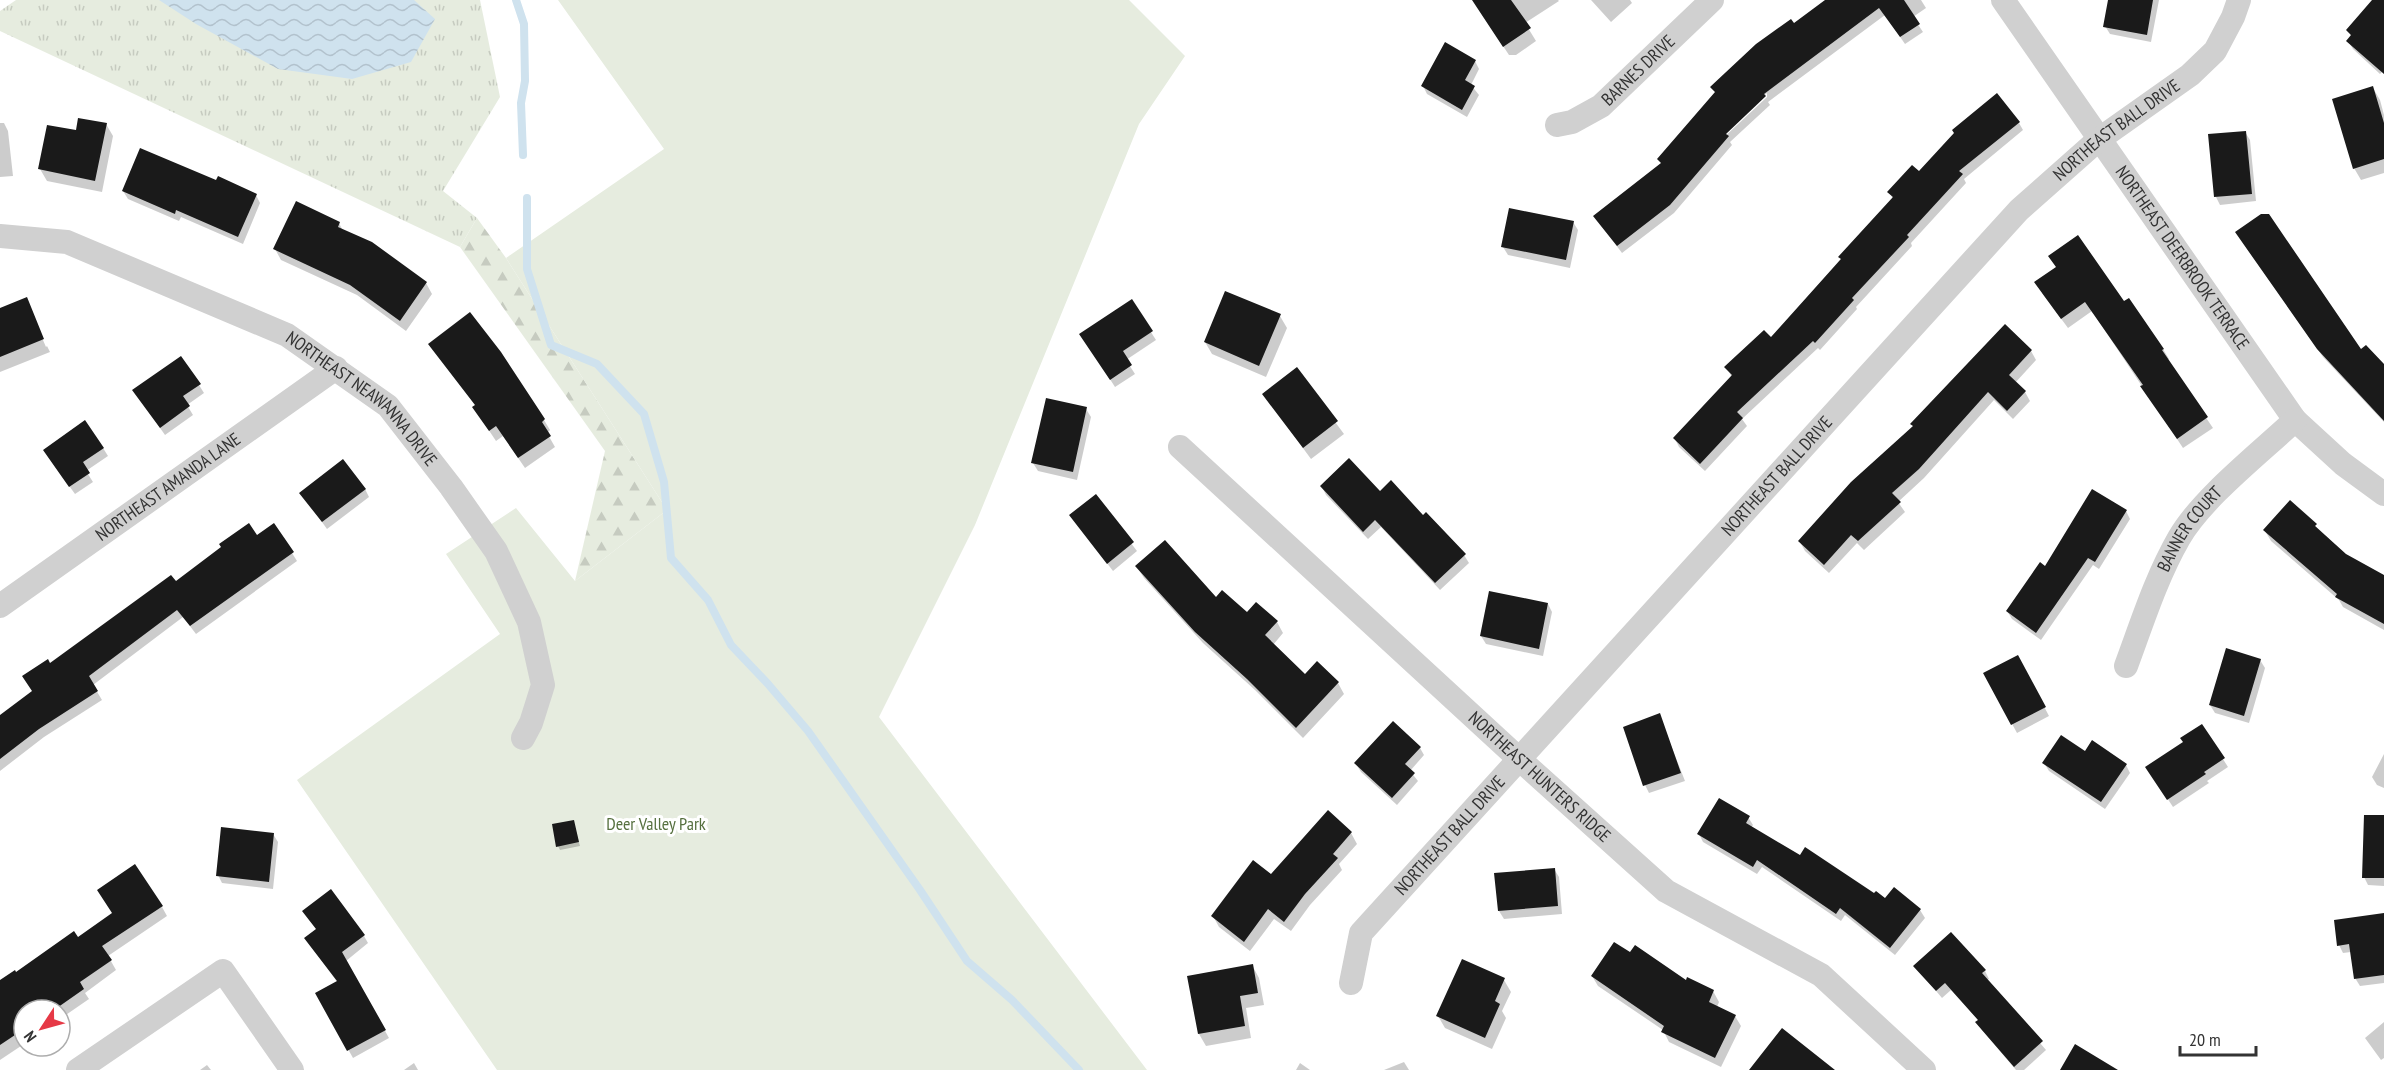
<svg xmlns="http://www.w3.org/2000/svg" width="2384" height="1070" font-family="'PT Sans Narrow',sans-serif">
<defs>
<pattern id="grass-tufts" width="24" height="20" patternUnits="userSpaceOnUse" patternTransform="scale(1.5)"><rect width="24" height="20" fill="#e6ecdf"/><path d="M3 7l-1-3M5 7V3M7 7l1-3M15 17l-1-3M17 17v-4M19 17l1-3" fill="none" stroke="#c6cbc0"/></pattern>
<pattern id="forest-firs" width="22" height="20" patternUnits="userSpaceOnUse" patternTransform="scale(1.5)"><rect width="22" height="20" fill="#e6ecdf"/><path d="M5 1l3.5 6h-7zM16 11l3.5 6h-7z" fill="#c6cbc0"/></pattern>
<pattern id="water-waves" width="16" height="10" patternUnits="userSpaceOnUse" patternTransform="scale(1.5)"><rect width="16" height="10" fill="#cfe2ee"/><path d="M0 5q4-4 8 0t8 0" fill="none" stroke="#b2c2cd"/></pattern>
</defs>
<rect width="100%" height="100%" fill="#fff"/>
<path fill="url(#grass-tufts)" d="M16 0H480L500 97 443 191 477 218 460 247 0 31V11Z"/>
<path fill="url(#forest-firs)" d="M477 218 506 258 667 510 575 581 605 451 460 247Z"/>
<path fill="#e6ecdf" d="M558 0H1129L1185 56 1139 124 975 525 879 717 1147 1070H497L297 780 500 634 446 554 516 508 575 581 667 510 506 258 664 149Z"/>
<path fill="url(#water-waves)" d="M159 0H414L435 19 411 62 352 79 278 69 196 24Z"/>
<path fill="#0003" fill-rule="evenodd" d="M1475 0H1558L1559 1 1525 23 1536 41 1516 55H1509L1481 13Z
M1591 0H1630L1632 3 1611 22Z
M1828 0H1921L1926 8 1913 17 1923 32 1905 44 1885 15 1768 102 1770 105 1730 142 1732 145 1674 213 1622 253 1600 224 1662 164 1716 93 1712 87ZM1767 93V97L1721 140 1719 138Z
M2110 0H2159L2151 42 2110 34 2105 26Z
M2374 0H2384V70L2380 74 2353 49 2348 41 2352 37 2348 30Z
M1475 61 1479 69 1471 85 1479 95 1467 117 1427 94 1423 86Z
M2373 88 2380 100 2384 115V173L2361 180 2354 168Z
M0 123H4L8 131 13 176 0 177Z
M2019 123 2023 130 1964 179 1966 183 1911 243 1912 246 1856 307 1857 309 1820 350 1818 348 1742 419 1747 426 1705 471 1679 447 1675 439 1732 377 1726 367 1771 339 1893 199 1889 192Z
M106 124 113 136 102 192 47 181 40 169 77 132Z
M2245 132 2250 140 2256 201 2220 205 2216 197Z
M217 182 256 195 260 203 243 244 181 217 179 221 128 199 123 191Z
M1573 222 1578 230 1570 268 1508 255 1503 247Z
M339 223 343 231 371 244 426 283 432 294 406 331 357 295 281 260 275 249Z
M2241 240 2361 352 2384 366V422L2323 357Z
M2042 293 2124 303 2163 349 2169 359 2167 360 2213 428 2183 448 2092 311 2068 328Z
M1131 301 1156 340 1126 360 1135 374 1115 387 1086 342Z
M0 309 30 310 46 347 47 346 50 352 0 372Z
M1280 316 1287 328 1266 377 1212 354 1205 342Z
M430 345 499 353 544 420 550 430 547 433 555 447 525 468 503 436 496 441 480 417 476 406Z
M2031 351 2036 360 2015 383 2025 392 2030 401 2013 419 1994 400 1924 478 1898 502 1905 512 1864 550 1857 543 1829 573 1805 551 1800 542 1914 427 1912 424Z
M1296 369 1344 434 1311 459 1264 395Z
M199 385 204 393 187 405 193 415 165 435 139 398Z
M1086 409 1091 417 1077 480 1038 471 1033 463Z
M103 448 108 456 86 471 93 482 75 494 49 458Z
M1322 487 1380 493 1423 517 1464 555 1469 563 1440 590 1381 527 1368 539 1326 495Z
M365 489 369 497 327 529 301 493Z
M1095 496 1137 551 1113 571 1070 515Z
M2290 502 2346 555 2384 577V630L2343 607 2339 600 2271 541 2265 531Z
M2126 511 2130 519 2099 569 2093 565 2041 640 2012 619 2007 611 2045 568Z
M257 537 292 553 297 561 196 634 183 617 93 685 102 700 44 737 0 771V717L34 692 50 665 176 583Z
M1137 567 1216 599 1247 615 1277 622 1283 633 1273 645 1305 676 1317 663 1338 683 1344 694 1303 738 1255 690 1203 643 1144 578Z
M1548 604 1552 612 1543 656 1486 644 1481 636Z
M2260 660 2265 668 2249 723 2215 713 2210 705Z
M2022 664 2049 716 2017 733 1985 674Z
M1659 715 1685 781 1649 793 1645 785Z
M2202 726 2228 767 2207 781 2209 783 2173 807 2152 775Z
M1420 748 1424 755 1410 771 1418 781 1397 805 1361 772 1356 764Z
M2085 753 2126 765 2130 773 2105 809 2049 771 2044 763Z
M2384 754V788L2377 785 2372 777Z
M1329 812 1351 833 1357 844 1339 864 1342 870 1310 905 1291 931 1274 919 1250 951 1219 927 1213 916 1271 876Z
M1748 817 1753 825 1751 828 1800 857 1874 895 1885 900 1894 889 1920 910 1925 918 1895 955 1845 915 1841 921 1762 867 1757 874 1703 842 1699 834Z
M2384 817V886L2368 885 2364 877Z
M573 821 580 846 560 850 558 846Z
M273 834 278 842 273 889 222 883 218 875Z
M1554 869 1559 877 1562 914 1504 919 1499 911Z
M162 907 167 916 108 956 116 970 85 993 89 999 60 1019V1010H24V1044L0 1060V982Z
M304 911 364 936 368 943 346 961 389 1038 353 1058 317 994 338 983 311 946 317 930Z
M2384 915V983L2360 986 2355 978 2351 952 2343 953 2339 945Z
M1630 955 1686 983 1713 991 1719 1002 1717 1007 1735 1016 1741 1026 1721 1067 1669 1042 1663 1030 1598 986 1592 976Z
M1252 965 1259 978 1264 1005 1246 1008 1251 1038 1206 1046 1199 1034 1189 977Z
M1915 966 1985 971 1989 979 1987 980 2046 1050 2024 1070H2016L1982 1030 1977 1023 1979 1021 1951 990 1942 998Z
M1504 980 1511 992 1502 1011 1506 1018 1492 1049 1445 1028 1438 1016Z
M2384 1022V1058L2381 1060 2365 1038Z
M1404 1062 1409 1070H1384Z
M414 1063 418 1070H404Z
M1300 1063 1310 1070H1296Z
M207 1065 211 1070H200Z"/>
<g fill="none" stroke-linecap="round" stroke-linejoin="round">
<path stroke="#cfe2ee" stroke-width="8" d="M516 0 524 24 525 81 521 103 523 155
M527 198V269L551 345 597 364 644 414 664 482 671 558 708 600 731 645 768 684 808 731 920 890 967 961 1012 1000 1079 1070"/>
</g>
<path fill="#1a1a1a" d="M1472 0H1511L1531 28 1503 47Z
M1825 0H1904L1920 24 1900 37 1879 8 1764 94 1766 96 1726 134 1729 136 1670 205 1617 246 1593 216 1661 163 1657 159 1715 92 1710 87 1756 44 1791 19 1794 23Z
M2108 0H2153L2147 35 2103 27Z
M2372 0H2384V74L2346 41 2351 35 2346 30Z
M1445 42 1476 60 1465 80 1475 86 1462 110 1421 86Z
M2373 86 2384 123V159L2353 169 2332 99Z
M1997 93 2020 122 1959 171 1963 174 1907 235 1909 237 1852 298 1854 300 1815 343 1813 341 1737 412 1743 418 1700 464 1673 438 1732 375 1724 367 1764 330 1771 337 1841 259 1838 257 1893 197 1887 192 1912 165 1919 171 1954 133 1952 130Z
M78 118 107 123 95 181 38 169 47 125 76 130Z
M2246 131 2252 194 2214 197 2208 134Z
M140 148 216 180 218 176 257 194 238 237 176 210 175 214 122 191Z
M296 201 340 222 338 227 372 242 427 282 400 321 350 285 273 249Z
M1509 208 1574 221 1566 260 1501 247Z
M2261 214H2269L2361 349 2366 345 2384 364V421L2317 349 2235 232Z
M2078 235 2124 301 2129 298 2164 349 2162 350 2208 417 2177 439 2140 386 2143 385 2085 302 2061 319 2034 282 2056 267 2048 256Z
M1225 291 1281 314 1259 366 1204 342Z
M27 297 44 339 0 357V308Z
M1132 299 1153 331 1123 351 1132 365 1110 380 1079 334Z
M470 312 501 352 545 419 542 422 551 436 518 458 496 426 489 431 472 407 475 405 428 344Z
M2005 324 2032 350 2009 375 2026 391 2007 411 1988 392 1919 469 1892 493 1901 502 1858 541 1851 535 1824 565 1798 541 1851 482 1913 426 1910 424Z
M181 356 201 384 183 396 190 406 160 428 132 390Z
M1297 367 1338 421 1303 448 1262 394Z
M1046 398 1087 407 1073 472 1031 463Z
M85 420 104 448 83 462 90 473 69 487 43 450Z
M1349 458 1380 491 1391 480 1423 515 1426 512 1466 554 1435 583 1375 520 1363 532 1320 486Z
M343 459 366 489 322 522 299 493Z
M2092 489 2127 510 2095 562 2088 558 2036 633 2006 611 2040 562 2045 566Z
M1096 494 1134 542 1107 564 1069 515Z
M2290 500 2317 524 2315 526 2346 554 2384 575V624L2335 597 2337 594 2263 530Z
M249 523 257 535 274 523 294 552 190 626 177 610 89 676 98 691 39 729 0 759V715L32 691 22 676 48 659 50 663 171 575 176 581 221 547 219 544Z
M1165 540 1216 597 1222 590 1247 612 1256 602 1278 621 1265 635 1305 674 1317 661 1339 682 1296 728 1247 679 1195 632 1135 566Z
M1489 591 1548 603 1539 649 1480 636Z
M2226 648 2261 659 2244 716 2209 705Z
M2018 655 2046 707 2011 725 1983 673Z
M1660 713 1681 773 1643 786 1623 727Z
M1393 721 1421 747 1405 764 1415 773 1392 798 1354 763Z
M2202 724 2225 758 2204 772 2206 774 2167 800 2145 767 2183 742 2180 738Z
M2061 735 2085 751 2092 740 2127 764 2101 802 2042 763Z
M1719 798 1750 816 1746 823 1800 855 1805 847 1874 893 1876 891 1885 898 1894 887 1921 909 1890 948 1840 908 1836 914 1757 860 1753 867 1697 834Z
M1328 810 1352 832 1333 854 1338 858 1305 894 1284 922 1268 909 1244 942 1211 916 1253 860 1271 874Z
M2364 815H2384V878H2362Z
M574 820 579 842 556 847 552 824Z
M221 827 274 833 269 882 216 876Z
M135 864 163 906 102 946 112 960 80 982 84 989 54 1010H24V1029L0 1045V980L15 970 16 972 74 931 78 937 112 913 97 890Z
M1555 868 1558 906 1498 911 1494 873Z
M331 889 365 935 342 952 386 1030 347 1051 315 993 337 981 304 938 316 929 302 911Z
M2384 913V975L2354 979 2349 944 2337 946 2334 920Z
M1951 932 1986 970 1982 973 2043 1041 2014 1067 1975 1022 1978 1020 1945 983 1936 991 1913 966Z
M1614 942 1630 952 1635 945 1686 980 1687 977 1714 990 1709 1002 1736 1015 1715 1058 1661 1032 1664 1026 1591 976Z
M1462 959 1505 978 1495 1001 1500 1004 1485 1038 1436 1016Z
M1253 964 1258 993 1240 996 1245 1026 1198 1034 1187 976Z
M1782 1028 1835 1070H1749Z
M2075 1044 2118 1070H2060Z"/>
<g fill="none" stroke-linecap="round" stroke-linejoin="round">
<g stroke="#d0d0d0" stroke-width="24">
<path id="s1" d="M2003 0 2295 420 2343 464 2384 494"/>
<path id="s2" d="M1557 125 1572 122 1601 106 1712 0"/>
<path id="s3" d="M0 236 67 242 287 335 388 406 451 487 496 551 529 622 543 685 531 723 523 738"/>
<path id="s4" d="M1180 447 1518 758 1666 891 1821 975 1924 1070"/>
<path id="s5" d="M0 606 336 368"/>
<path id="s6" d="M2126 666C2142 623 2156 578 2179 538 2202 498 2260 453 2295 420"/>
<path id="s7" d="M1351 983 1361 933 2019 210 2098 140 2190 75 2215 51 2233 17 2239 0"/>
<path d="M78 1070 223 971 292 1070"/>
</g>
</g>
<g text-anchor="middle" stroke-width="6" stroke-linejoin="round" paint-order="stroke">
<g font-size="18" fill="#333" stroke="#fff">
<text dy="6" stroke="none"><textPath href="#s2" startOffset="100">BARNES DRIVE</textPath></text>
<text dy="6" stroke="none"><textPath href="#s7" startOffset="1155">NORTHEAST BALL DRIVE</textPath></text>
<text dy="6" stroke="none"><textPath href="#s1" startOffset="314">NORTHEAST DEERBROOK TERRACE</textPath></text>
<text dy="6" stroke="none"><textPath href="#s3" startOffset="405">NORTHEAST NEAWANNA DRIVE</textPath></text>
<text dy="6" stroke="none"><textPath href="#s7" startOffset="669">NORTHEAST BALL DRIVE</textPath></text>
<text dy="6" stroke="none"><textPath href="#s5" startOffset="206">NORTHEAST AMANDA LANE</textPath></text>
<text dy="6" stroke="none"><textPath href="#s6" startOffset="152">BANNER COURT</textPath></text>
<text dy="6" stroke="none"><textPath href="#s4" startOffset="488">NORTHEAST HUNTERS RIDGE</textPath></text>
<text dy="6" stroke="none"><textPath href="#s7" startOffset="183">NORTHEAST BALL DRIVE</textPath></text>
</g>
<g font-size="18" fill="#56703f" stroke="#fff">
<text x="656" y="830">Deer Valley Park</text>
</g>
</g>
<g transform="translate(42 1028) rotate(234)"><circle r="28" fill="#ffffff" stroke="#adadad" stroke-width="1.5"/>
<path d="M0-4.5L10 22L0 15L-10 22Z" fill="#e63946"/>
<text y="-9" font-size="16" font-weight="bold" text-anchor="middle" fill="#333333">N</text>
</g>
<path d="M2180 1046v9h76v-9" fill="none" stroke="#333333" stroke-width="3"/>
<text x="2189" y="1046" font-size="18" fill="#333333" stroke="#ffffff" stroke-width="4.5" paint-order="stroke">20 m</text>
</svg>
